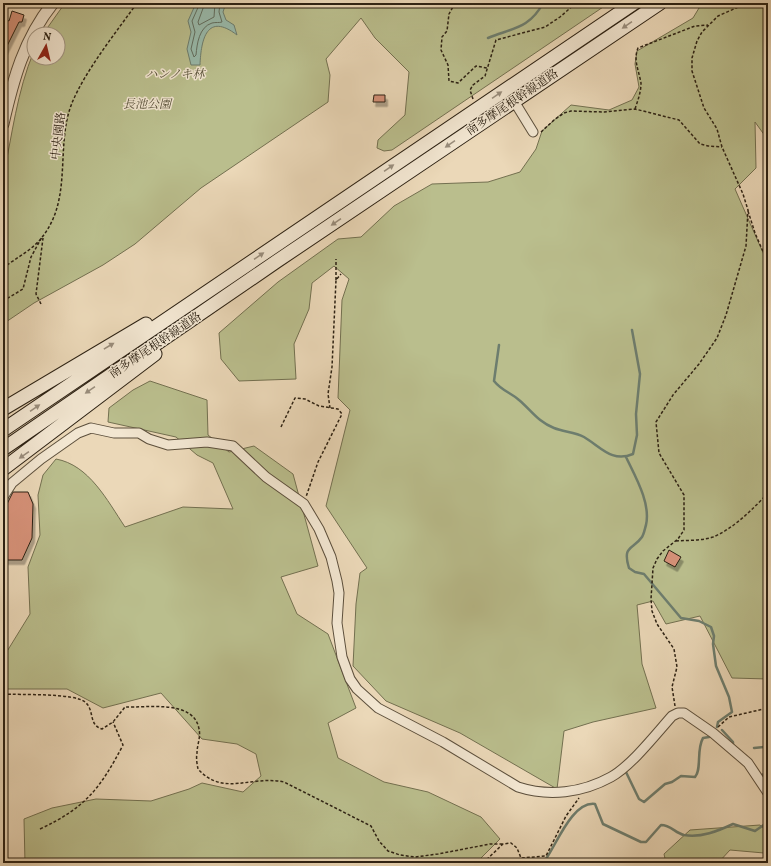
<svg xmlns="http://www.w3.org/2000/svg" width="771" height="866" font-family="Vollkorn,'Noto Serif JP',serif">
<defs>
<filter id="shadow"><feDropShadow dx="2.5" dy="4.5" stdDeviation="0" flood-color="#0004"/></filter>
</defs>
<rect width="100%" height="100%" fill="#ebd8b8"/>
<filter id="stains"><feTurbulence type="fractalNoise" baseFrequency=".005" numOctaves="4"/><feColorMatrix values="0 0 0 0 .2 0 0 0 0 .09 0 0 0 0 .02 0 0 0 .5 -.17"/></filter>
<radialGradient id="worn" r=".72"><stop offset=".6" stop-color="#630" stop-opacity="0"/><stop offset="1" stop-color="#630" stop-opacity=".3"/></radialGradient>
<path fill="#babe8d" stroke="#737050" d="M65 3H609L392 150 384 151 377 148 378 140 405 115 409 72 375 38 361 18 326 59 330 75 328 102 201 188 135 244 103 265 34 303 3 324V178C12 136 17 91 34 51V58H58V34H43Z
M643 3H649L362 197 361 194Z
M702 3 768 4V140L755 122 756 168 735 189 768 264V679L732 678 700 616 666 624 653 601 637 605 642 664 656 708 593 722 564 731 557 789 460 733 386 701 353 666 356 604 360 573 367 568 326 506 350 410 338 398 342 300 349 279 334 266 312 283 309 309 294 344 296 379 239 381 221 359 219 333 278 282 338 239 361 237 394 206 432 184 488 182 520 172 536 149 542 131 571 105 609 110 632 100 639 87 635 64 637 51 693 18Z
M150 381 207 400 208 435 229 452 254 446 293 474 318 566 281 577 297 614 328 634 356 708 328 723 338 758 384 782 428 792 481 817 500 839 476 863H25L24 819 52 808 96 799 151 801 189 789 202 783 243 792 261 776 256 754 237 744 202 739 161 693 103 708 67 689H3L6 653 30 614 28 567 40 535 38 495 43 475 56 459C89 465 107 500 125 527L183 507 233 509 213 463 197 455 176 437 108 422 109 408 133 390Z
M760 825 768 832V857L764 853 730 850 718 863H666L664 854 690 830Z"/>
<path fill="#99baab" stroke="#6d7d6e" d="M196 3H226L223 12 226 20 234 25 237 35C207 12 201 39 200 65H191L187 49 191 32 188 21Z"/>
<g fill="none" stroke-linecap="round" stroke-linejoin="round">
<path stroke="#626e5f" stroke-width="1" d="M200 3 192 21 195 32 191 49 194 57 196 55C197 44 199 27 212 23 216 22 219 23 222 22L219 12 220 3
M205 3 198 22 199 25 214 17 215 3"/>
<path stroke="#6d7d6e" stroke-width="2.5" d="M488 38C513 28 530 28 543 3
M499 345 494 381C502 391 510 392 519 400 531 410 538 422 554 428 564 432 575 432 584 437 601 447 612 463 633 454L637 435 636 414 640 374 632 330
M626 457C635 476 651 503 646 525 645 528 644 534 642 537 633 550 622 545 629 568L635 572 644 574 681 618 699 621 711 627 714 636 713 644 716 666 729 697 732 712 718 722 717 727
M722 730 733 742V746
M754 748 765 747 768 750
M625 770 639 799 644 802 665 784 672 782 681 776 695 777C702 770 696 750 703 738L709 737
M760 776 768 772
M516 863 546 859C557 843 573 801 595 804L603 824 641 842H646L661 825C671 825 675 833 684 835 701 838 718 831 733 824L755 831 768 822"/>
</g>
<path fill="#d59178" stroke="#2c2113" filter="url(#shadow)" d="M12 11 24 15 22 22H19L3 54V35L5 30H3L7 20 9 21Z
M374 95H385V102H373Z
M13 492H28L33 504 32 538 22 560H3V516L6 506Z
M669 550 681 557 675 567 664 561Z"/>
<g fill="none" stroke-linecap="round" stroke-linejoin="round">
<defs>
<path id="minor" d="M514 101 533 132
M3 497 12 483 41 459 78 433 91 428 114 433H139L149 439 168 445 207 442 233 446 266 477 304 504 319 529 331 557 337 581 339 593 337 623 342 657 350 679 357 689 378 708 443 742 518 787C549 797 582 793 611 777 631 766 656 734 672 716L678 713H684L713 733 748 763 768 793"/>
<path id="tertiary" d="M3 124C13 80 24 39 53 3"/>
<path id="secondary" d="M3 409 146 324
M3 430 634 3
M3 449 277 261 660 3
M3 469 155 354"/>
</defs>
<use href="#minor" stroke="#5c4f3c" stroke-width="11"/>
<use href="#tertiary" stroke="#5c4f3c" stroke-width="13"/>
<use href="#secondary" stroke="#2c2113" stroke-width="15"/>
<path stroke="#2c2113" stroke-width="1.5" stroke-dasharray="3 2" stroke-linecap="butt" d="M455 3 449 14 447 31 442 37 441 50 448 65 449 81 458 83 476 66 487 68
M760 3V6L768 10
M473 99 470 90 473 85 485 76 496 40 545 27 560 17 576 3
M635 109C638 100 641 92 641 83 639 71 633 60 638 48L695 26 708 25
M541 132 554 120 564 113 571 111 604 112 635 109 679 120 700 144 708 146 722 147
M748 211 755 233 768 263
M3 268C16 258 34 249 43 236 73 197 55 145 72 103 85 71 117 31 137 3
M336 280V259
M3 301 23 289 31 257 42 237
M41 304 36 294 43 238
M330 408 328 394 332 367 336 280 341 274
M281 427 295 398 305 399 319 406 338 409 342 414 318 462 306 497
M676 541C688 540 701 541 713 537 733 529 753 509 768 493
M3 692 4 691
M3 694C19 695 75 693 85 702 95 710 88 725 102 729L113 722 125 707C146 708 194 699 199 729 201 737 197 745 197 753 196 758 197 764 198 769 223 797 251 775 284 782L371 826 379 841 388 851 400 855 415 857 438 854 490 844H503
M675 706 672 687 677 667 674 649 657 624 652 611 651 599 653 568 657 559 663 551 678 539 684 530V495L659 453 656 422 673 395 699 364 717 338 726 315 746 246 748 210 743 194 722 147 717 129 704 108 692 71V58L697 41 702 32 718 16 743 5 760 6
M718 727 729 717 768 708
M40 829C85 808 100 789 123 745L113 722
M483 863 503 844 511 843 517 848 521 858 546 856 566 816 579 798"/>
<use href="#minor" stroke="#f2e6d1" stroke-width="9"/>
<use href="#tertiary" stroke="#f2e6d1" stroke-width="11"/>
<use href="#secondary" stroke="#f2e6d1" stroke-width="13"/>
</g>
<defs><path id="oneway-solid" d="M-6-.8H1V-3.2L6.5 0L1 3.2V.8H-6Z"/></defs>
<g fill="#998d7c">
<use href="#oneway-solid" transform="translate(627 25) rotate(146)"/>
<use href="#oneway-solid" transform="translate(497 95) rotate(-34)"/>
<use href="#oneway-solid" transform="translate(450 144) rotate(146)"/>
<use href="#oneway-solid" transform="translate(389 168) rotate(-34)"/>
<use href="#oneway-solid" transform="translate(336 222) rotate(146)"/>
<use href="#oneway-solid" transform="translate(259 256) rotate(-34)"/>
<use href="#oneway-solid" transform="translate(109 346) rotate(-31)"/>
<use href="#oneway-solid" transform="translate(90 390) rotate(146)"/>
<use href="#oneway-solid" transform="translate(35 408) rotate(-34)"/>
<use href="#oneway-solid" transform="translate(24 455) rotate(145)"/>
</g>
<g text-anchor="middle" stroke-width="3" stroke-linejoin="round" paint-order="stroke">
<g font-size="12" font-style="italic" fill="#575038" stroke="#f2e6d1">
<text x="175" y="78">ハンノキ林</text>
<text x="147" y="108">長池公園</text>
</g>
<g font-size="12" fill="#2c2113" stroke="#f2e6d1">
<text transform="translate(512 102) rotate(-34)" y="4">南多摩尾根幹線道路</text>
<text transform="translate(58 136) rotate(-83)" y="4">中央園路</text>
<text transform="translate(155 345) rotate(-34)" y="4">南多摩尾根幹線道路</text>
</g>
</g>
<rect width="771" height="866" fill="none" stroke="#ebd8b8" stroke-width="16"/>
<rect x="4" y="4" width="763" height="858" fill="none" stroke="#2c2113" stroke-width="2"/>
<rect x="8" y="8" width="755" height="850" fill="none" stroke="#2c2113"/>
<g transform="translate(46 46) rotate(8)"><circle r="19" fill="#f2e6d1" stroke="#a39785"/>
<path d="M0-3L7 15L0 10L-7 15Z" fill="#8f2418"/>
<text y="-6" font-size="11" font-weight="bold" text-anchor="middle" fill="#2c2113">N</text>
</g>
<rect width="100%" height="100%" filter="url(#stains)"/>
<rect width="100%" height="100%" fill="url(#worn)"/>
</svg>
